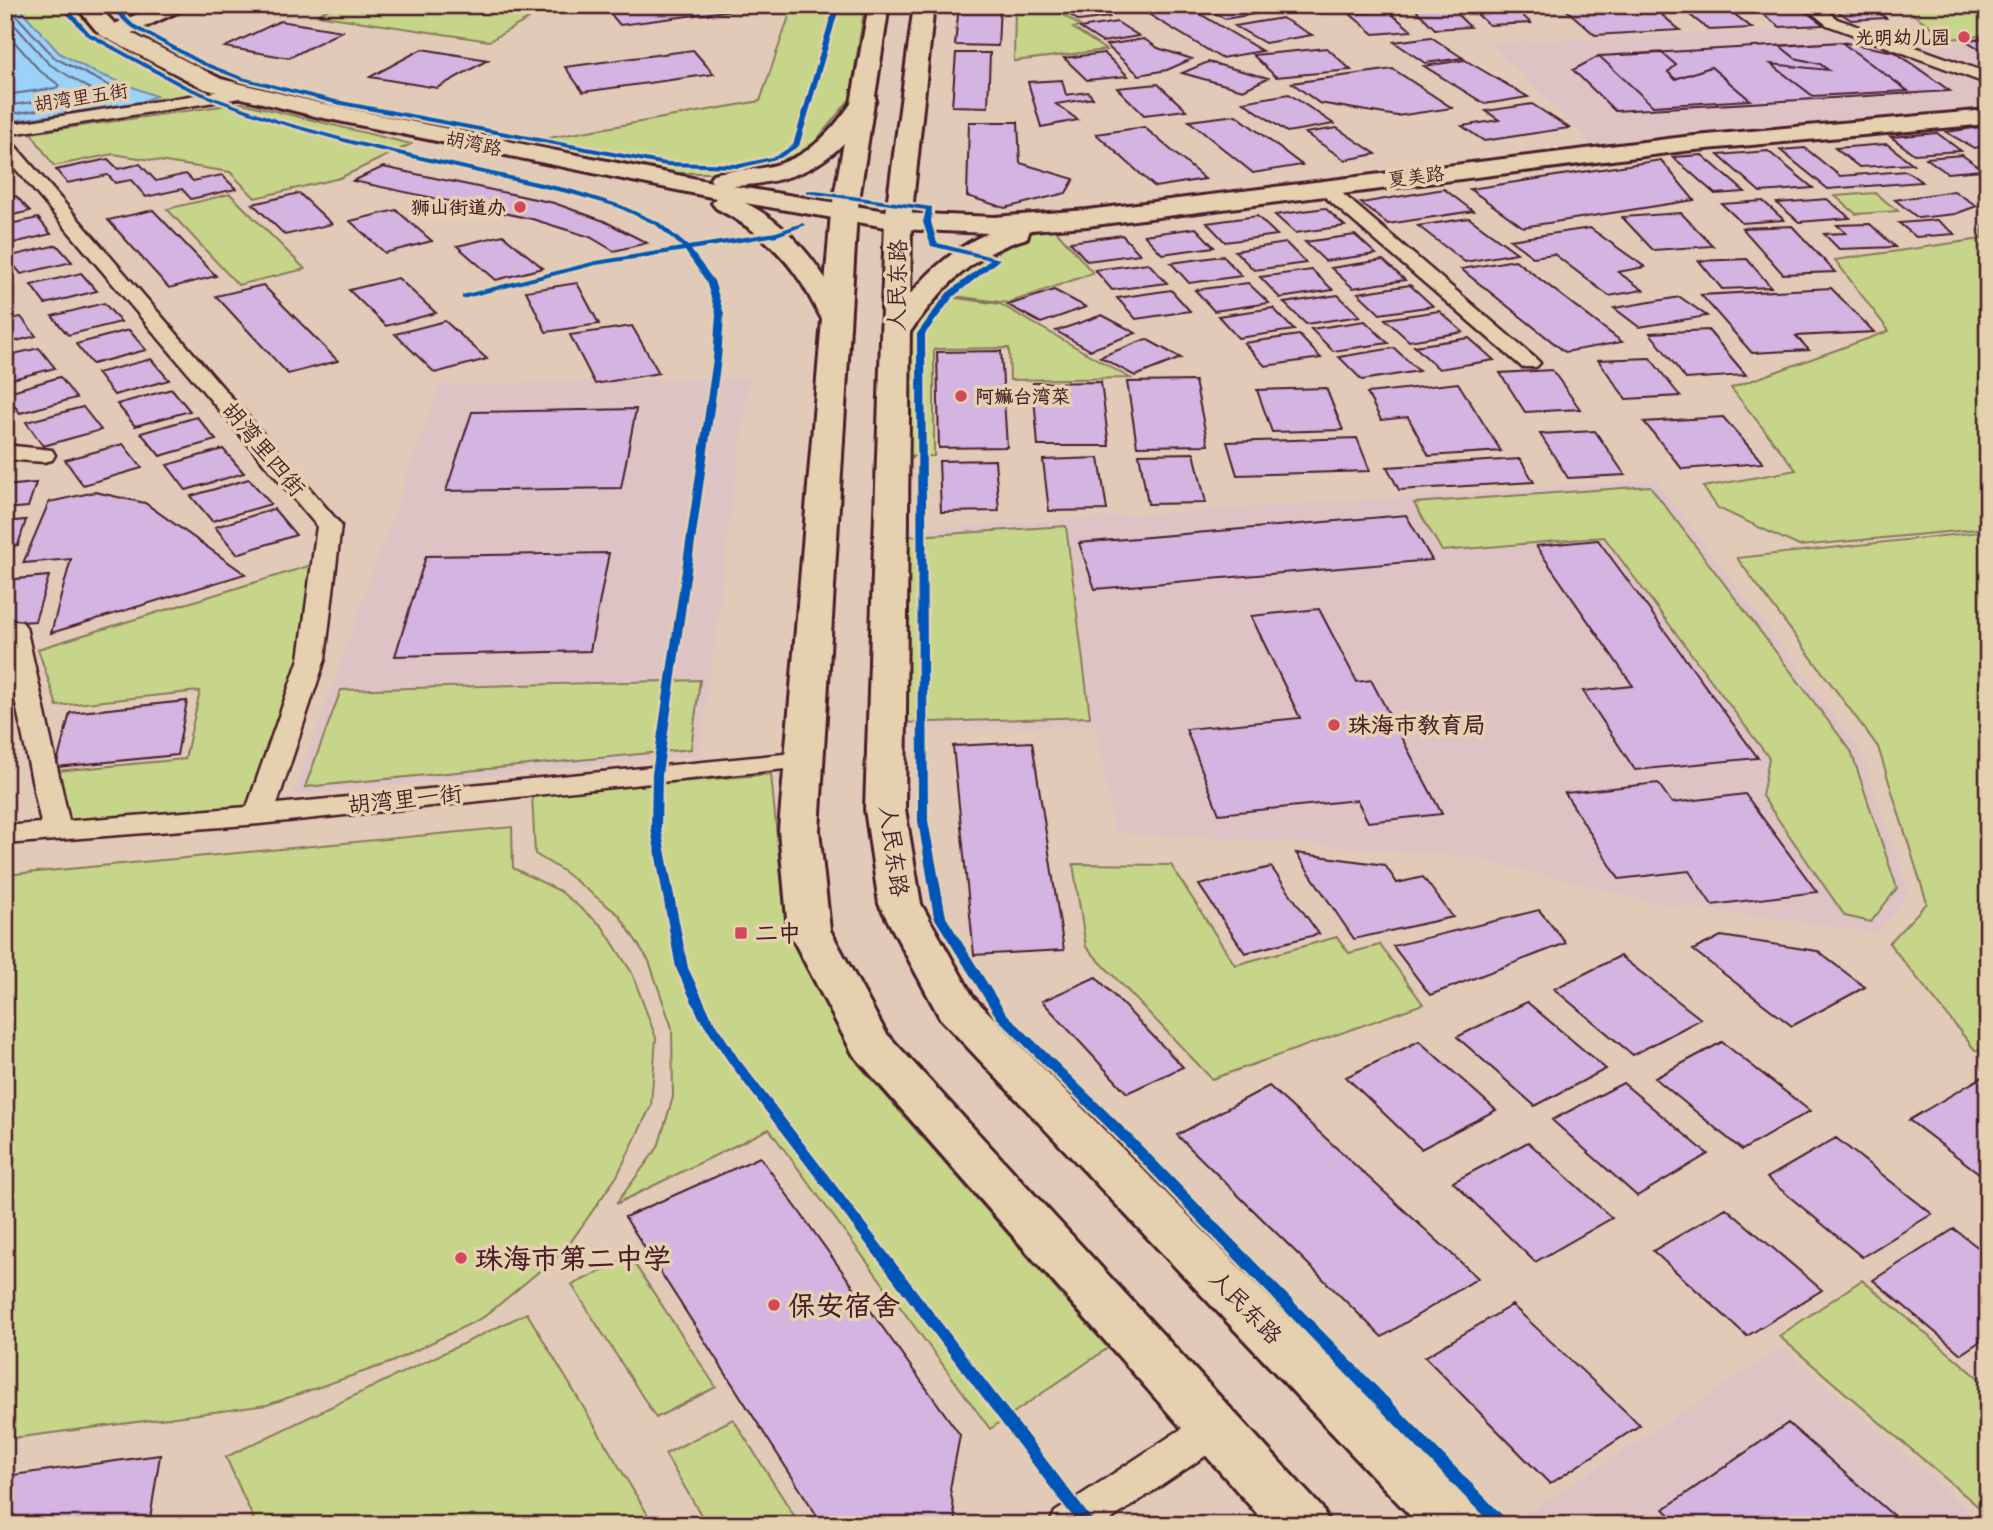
<svg xmlns="http://www.w3.org/2000/svg" width="1993" height="1530" font-family="'Balsamiq Sans','LXGW WenKai TC',sans-serif">
<rect width="100%" height="100%" fill="#e2cab9"/>
<filter id="ink" filterUnits="userSpaceOnUse"><feTurbulence type="fractalNoise" baseFrequency=".0143" numOctaves="2"/><feDisplacementMap in="SourceGraphic" scale="14" xChannelSelector="R" yChannelSelector="G"/><feConvolveMatrix kernelMatrix="1 2 1 2 8 2 1 2 1" color-interpolation-filters="sRGB"/></filter>
<g filter="url(#ink)">
<path fill="#dec3c5" d="M1892 5H1988V116L1601 153 1490 43 1919 24Z
M749 378 699 755 293 795 440 385Z
M1656 480 1861 751 1909 892 1879 933 1652 902 1476 858 1277 841 1115 833 1096 725 891 730 895 531Z
M1783 1347 1985 1525H1509Z"/>
<path fill="#c6d589" stroke="#887a5a" stroke-width="2" d="M5 5H80L240 93 5 129Z
M336 5H542L541 12 489 41 317 15Z
M793 5H865L850 99 807 152 735 173H663L520 143 760 101Z
M1015 5H1049L1080 26 1073 28 1106 50 1014 61Z
M1900 5H1988V35L1949 39Z
M242 103 411 144 340 178 255 198 230 172 113 154 54 166 31 133Z
M1875 193 1898 211 1856 214 1835 196Z
M230 194 305 269 238 285 167 209Z
M1988 220V528L1799 546 1718 508 1703 487 1796 470 1731 388 1889 331 1835 260 1981 239 1984 221Z
M1054 228 1093 273 1008 303 930 293 979 254 1017 236Z
M934 295 1000 304 1130 378 1010 380 1009 348 934 349V456L901 457 904 335Z
M1650 486 1851 751 1897 888 1871 922 1845 916 1762 796 1769 758 1604 537 1442 551 1414 503Z
M1066 526 1090 717 902 723 901 537Z
M1988 531V1051L1975 1050 1889 943 1927 903 1878 747 1737 558Z
M315 564 299 659 252 811 68 823 57 771 185 759 200 691 57 706 38 649Z
M700 680 691 749 305 787 341 690Z
M771 774 786 929 858 1064 1108 1348 990 1429 769 1129 616 1204 658 1147 673 1097 672 1028 649 961 619 915 563 871 535 854 532 795Z
M512 827 513 868 560 891 602 926 632 973 656 1038 651 1106 617 1176 565 1250 484 1317 392 1362 267 1405 5 1439V875Z
M1073 864 1171 865 1235 965 1337 937 1349 953 1380 945 1423 1004 1212 1079 1086 947Z
M630 1257 716 1387 656 1418 572 1285Z
M1862 1280 1988 1386V1515L1779 1336Z
M527 1313 654 1525H256L226 1457Z
M733 1419 800 1525H707L665 1454Z"/>
<path fill="#9ad2f9" stroke="#7a8aa7" stroke-width="2" d="M5 5 18 6 59 53 94 72 156 96 141 102 5 122Z"/>
<g fill="none" stroke-linecap="round" stroke-linejoin="round">
<path stroke="#6a677d" stroke-width="2" d="M5 14 49 64 92 90 89 94 5 106
M5 31 40 71 59 85 56 88 5 95
M5 115 123 97 126 94 55 58 14 13 13 5"/>
</g>
<path fill="#d4b4e0" stroke="#4a1f2b" stroke-width="2" d="M603 5H737L741 9 620 25Z
M959 5H1000L998 46 955 45Z
M1055 5H1091L1109 17 1079 21Z
M1160 5H1185L1262 51 1221 58 1140 9Z
M1202 5H1261L1272 11 1225 19Z
M1411 5H1448L1470 27 1435 29Z
M1467 5H1511L1531 23 1489 25Z
M1561 5H1650L1680 30 1595 35Z
M1677 5H1723L1752 28 1709 30Z
M1750 5H1796L1824 25 1780 27Z
M1829 5H1867L1886 18 1851 20Z
M1388 11 1412 31 1374 34 1350 14Z
M1282 18 1312 35 1265 43 1235 26Z
M280 21 342 31 289 58 225 47Z
M1117 22 1139 36 1102 42 1080 28Z
M1431 37 1463 58 1425 63 1394 42Z
M1988 38V54L1965 40Z
M1144 39 1158 48 1192 59 1167 70 1139 75 1106 45Z
M1841 42 1895 52 1950 91 1615 111 1573 70 1599 56Z
M1841 42 1908 91 1813 96 1771 64 1828 70 1820 64 1795 58 1780 46Z
M1327 48 1351 70 1276 77 1253 55Z
M422 49 488 60 437 88 370 77Z
M693 50 714 74 583 92 565 67Z
M956 53H990L988 107 952 106Z
M1104 53 1128 76 1087 80 1064 58Z
M1662 53 1676 65 1668 72 1675 79 1711 67 1750 100 1653 106 1599 56Z
M1465 60 1528 97 1485 104 1424 66Z
M1208 62 1268 78 1243 90 1182 73Z
M1393 69 1452 108 1397 116 1319 103 1292 83Z
M1062 80 1066 95 1088 92 1093 98 1056 104 1078 120 1041 127 1028 82Z
M1158 84 1186 110 1144 115 1117 88Z
M1289 94 1334 124 1287 132 1243 102Z
M1532 104 1569 128 1484 141 1462 126 1499 120 1486 111Z
M1236 115 1302 165 1253 173 1189 121Z
M969 122H1018L1020 163 1074 179 1066 193 1005 208 967 196Z
M1988 126V146L1974 148 1946 132Z
M1144 127 1205 179 1155 187 1096 134Z
M1337 128 1376 154 1345 160 1305 133Z
M1937 133 1961 151 1914 154 1891 137Z
M1887 144 1913 164 1859 167 1835 148Z
M1805 148 1840 176 1906 171 1922 182 1828 189 1780 150Z
M1768 151 1813 188 1760 192 1718 155Z
M1702 155 1745 192 1715 194 1673 157Z
M1962 155 1983 170 1947 173 1926 158Z
M108 159 118 169 140 164 156 181 186 174 193 181 222 175 236 189 191 199 182 189 146 197 131 180 115 183 108 175 67 183 56 170Z
M1661 160 1694 200 1523 227 1470 189Z
M383 167 554 203 604 221 647 243 614 251 590 237 532 219 353 181Z
M1444 189 1473 211 1388 224 1361 203Z
M1954 191 1977 206 1955 214 1918 218 1895 200Z
M299 193 332 224 285 235 253 204Z
M16 196 30 211 5 217V198Z
M1827 199 1850 218 1799 222 1777 203Z
M1763 201 1784 220 1742 223 1722 204Z
M1325 208 1345 226 1295 233 1275 215Z
M153 210 216 276 169 288 108 220Z
M396 210 432 241 385 253 350 221Z
M1681 213 1713 246 1653 250 1622 217Z
M1257 216 1277 235 1225 242 1207 223Z
M38 218 51 234 5 245V225Z
M1469 218 1517 253 1465 262 1418 226Z
M1937 220 1955 234 1916 237 1899 223Z
M1870 224 1895 247 1839 249 1824 234 1846 233 1837 225Z
M1792 226 1835 272 1783 274 1742 228Z
M1196 228 1214 247 1162 254 1144 235Z
M1590 228 1645 267 1618 272 1643 290 1609 296 1554 254 1533 257 1510 240Z
M503 235 543 268 496 280 457 246Z
M1122 235 1140 254 1087 261 1070 242Z
M1355 235 1376 254 1325 261 1305 242Z
M1286 243 1306 263 1254 270 1235 251Z
M57 245 72 262 21 274 7 257Z
M1223 256 1242 276 1189 283 1171 263Z
M1747 259 1771 287 1722 289 1699 261Z
M1383 260 1405 280 1353 288 1331 268Z
M1515 260 1622 342 1565 352 1461 269Z
M1148 263 1167 283 1112 290 1095 270Z
M1312 270 1333 290 1280 298 1260 277Z
M81 273 97 291 45 304 31 285Z
M398 278 436 313 386 326 349 290Z
M577 283 599 324 546 332 526 291Z
M1248 283 1269 303 1214 311 1195 290Z
M263 285 338 361 288 374 216 296Z
M1410 285 1433 306 1380 314 1358 293Z
M1831 288 1874 332 1796 336 1809 350 1752 353 1701 295Z
M9 289 14 310 5 311V290Z
M1054 290 1086 307 1041 323 1008 305Z
M1171 290 1190 311 1136 319 1117 298Z
M1338 295 1360 316 1306 324 1284 303Z
M1680 297 1707 316 1639 327 1614 308Z
M104 303 121 322 68 335 52 316Z
M1273 308 1294 330 1238 338 1218 316Z
M1439 311 1463 332 1409 341 1385 319Z
M1102 315 1136 333 1090 350 1056 331Z
M21 317 36 336 5 344V320Z
M445 321 487 359 435 373 395 334Z
M1365 321 1388 343 1333 351 1311 329Z
M632 326 659 373 595 384 570 335Z
M129 330 146 350 92 364 76 344Z
M1708 330 1746 375 1686 379 1650 333Z
M1299 335 1321 358 1265 366 1244 343Z
M1469 338 1494 360 1439 369 1414 346Z
M1146 339 1181 358 1135 376 1100 357Z
M39 348 55 368 5 381V356Z
M1394 348 1419 371 1362 380 1339 357Z
M1001 351 1007 447 939 448 937 352Z
M1650 358 1680 396 1626 399 1598 360Z
M151 359 169 380 114 395 97 373Z
M1552 370 1580 409 1525 412 1500 373Z
M60 377 76 398 20 413 5 393Z
M1195 381 1208 445 1137 446 1127 382Z
M1101 382 1109 446H1038L1033 383Z
M1458 383 1501 451 1429 456 1408 417 1381 420 1367 393Z
M1326 388 1343 430 1272 432 1257 390Z
M172 389 190 411 135 426 117 404Z
M83 407 101 430 43 446 26 422Z
M636 409 621 488 446 491 472 412Z
M197 417 216 440 160 456 141 433Z
M1723 417 1763 463 1682 469 1644 422Z
M1595 431 1625 475 1568 478 1540 434Z
M1357 438 1370 471 1237 475 1227 442Z
M123 444 142 468 83 485 65 460Z
M223 449 244 473 186 490 167 465Z
M1194 453 1206 503 1148 504 1139 454Z
M1099 458 1107 510 1049 511 1043 460Z
M1520 459 1534 482 1399 490 1387 467Z
M995 460 999 511 941 512 939 461Z
M249 479 271 504 212 521 191 496Z
M36 483 28 507 5 509V486Z
M95 492 145 503 245 574 51 633 71 559 23 563 49 502Z
M274 509 296 535 237 554 215 527Z
M1406 515 1432 560 1095 589 1079 543Z
M26 520 18 545 5 547V522Z
M1598 540 1758 758 1635 770 1583 691 1633 686 1536 546Z
M609 553 590 651 395 656 426 556Z
M49 576 35 621 5 623V580Z
M1319 609 1357 682 1371 680 1442 814 1368 822 1357 800 1219 814 1186 729 1300 718 1251 616Z
M187 701 177 755 56 767 70 713Z
M1032 742 1064 950 974 955 953 746Z
M1658 783 1672 803 1745 794 1817 892 1712 905 1689 871 1619 879 1565 793Z
M1296 853 1385 865 1397 883 1423 877 1453 917 1354 939Z
M1271 867 1319 934 1245 953 1199 885Z
M1539 910 1566 943 1430 995 1393 946Z
M1721 936 1817 951 1865 987 1792 1026 1693 950Z
M1620 956 1701 1019 1633 1055 1554 989Z
M1096 977 1183 1067 1127 1093 1042 1001Z
M1527 1002 1606 1069 1535 1106 1457 1037Z
M1419 1041 1496 1110 1421 1149 1346 1077Z
M1722 1042 1810 1111 1742 1150 1655 1078Z
M1984 1076 1988 1079V1180L1909 1120Z
M1623 1083 1708 1154 1637 1196 1552 1120Z
M1269 1086 1478 1278 1382 1337 1177 1135Z
M1836 1138 1932 1214 1862 1257 1767 1178Z
M1528 1142 1612 1218 1535 1262 1453 1182Z
M760 1157 960 1435 950 1489 957 1525H823L625 1217Z
M1726 1208 1822 1290 1747 1336 1653 1251Z
M1954 1229 1988 1255V1336L1961 1354 1873 1280Z
M1512 1305 1640 1425 1550 1484 1425 1357Z
M1788 1423 1904 1525H1680L1664 1509Z
M160 1455 149 1525H5V1476Z"/>
<g fill="none" stroke-linecap="round" stroke-linejoin="round">
<defs>
<path id="lane" d="M1802 5H1819L1837 19 1988 73V84L1827 25Z
M247 87 253 88 255 92 253 96 5 135V125Z
M5 140 11 141 341 525 325 659 277 804 804 752 814 754 818 760 814 766 259 824 5 844V826L41 823 5 652V620L22 622 26 627 69 821 247 807 299 659 317 526 5 156Z
M1324 182 1330 183 1536 359 1540 363 1536 367H1522L1318 191 1315 187 1318 183Z
M5 445 52 450 55 455 52 460 44 462 5 459Z
M1215 1411 1229 1416 1235 1428 1229 1440 1103 1525H1049L1055 1512 1201 1416Z"/>
<path id="street" d="M159 5H187L184 9 121 38H105L102 33 105 28Z"/>
<path id="secondary" d="M75 5H97L116 25 221 79 319 103 712 182 710 179 713 174C731 169 749 171 767 167 810 159 834 129 857 95H873L876 100C840 160 804 182 733 186L898 213 994 217 1087 210 1684 137 1988 110V124L1684 151 1087 226 1030 230 1027 238C971 254 938 291 906 338L896 341 886 338 882 332C911 290 941 254 988 233L898 229 745 203C794 226 824 273 850 319L846 325 836 327 826 325C817 312 810 296 801 282 780 249 751 226 716 208L712 203 716 198 319 117 205 89 100 35Z"/>
<path id="primary" d="M869 5H889L857 213 819 830 830 930 886 1033 1322 1508 1330 1525H1267L853 1054 788 930 779 830 831 213Z
M914 5H934L911 221 905 809 921 904 973 997 1476 1508 1484 1525H1419L940 1018 879 904 865 809 885 221Z"/>
</defs>
<use href="#lane" stroke="#4a1f2b" stroke-width="5"/>
<use href="#street" stroke="#4a1f2b" stroke-width="6"/>
<use href="#secondary" stroke="#4a1f2b" stroke-width="6"/>
<use href="#primary" stroke="#4a1f2b" stroke-width="6"/>
<use href="#lane" fill="#e5d0af" fill-rule="evenodd"/>
<use href="#street" fill="#e5d0af" fill-rule="evenodd"/>
<use href="#secondary" fill="#e5d0af" fill-rule="evenodd"/>
<use href="#primary" fill="#e5d0af" fill-rule="evenodd"/>
<defs>
<path id="cycleway" d="M59 5H65L90 33 185 85 214 97 281 121 358 142 573 190 621 205 660 223 688 246 776 232 802 223 806 225 777 236 691 250 714 281 724 314 721 359 662 774 661 829 688 968 711 1016 738 1058 1096 1525H1079L730 1064 699 1017 676 968 651 829 652 774 713 359 716 314 706 281 685 251 596 265 462 299V295L596 261 682 247 656 225 617 207 571 194 355 145 277 123 210 99 181 87 86 35Z
M107 5H114L133 24 204 62 242 77 336 100 666 162 740 164 776 156 793 145 834 5H840L799 146 780 158 740 168 666 166 336 104 238 79 200 64 129 26Z
M808 190 932 207 931 222 937 243 1000 259 953 297 925 334 928 821 946 917 1005 1012 1131 1135 1507 1520 1510 1525H1492L1121 1141 997 1018 934 917 918 821 917 334 947 293 990 260 931 246 923 222 926 210 806 193 805 192Z"/>
</defs>
<use href="#cycleway" stroke="#e5d0af" stroke-width="5"/>
<use href="#cycleway" fill="#0057b8" fill-rule="evenodd"/>
</g>
</g>
<g fill="#d1495b" stroke="#e5d0af" stroke-width="2.5">
<circle cx="1964" cy="37" r="7"/>
<circle cx="520" cy="207" r="7"/>
<circle cx="961" cy="396" r="7"/>
<circle cx="1334" cy="725" r="7"/>
<rect x="734" y="926" width="14" height="14" rx="3.5"/>
<circle cx="461" cy="1258" r="7"/>
<circle cx="774" cy="1305" r="7"/>
</g>
<g text-anchor="middle" stroke-width="7" stroke-linejoin="round" paint-order="stroke">
<g font-size="19" font-weight="bold" fill="#4a1f2b" stroke="#e5d0af" text-anchor="end">
<text x="1950" y="44">光明幼儿园</text>
<text x="506" y="214">狮山街道办</text>
<text x="975" y="403" text-anchor="start">阿嫲台湾菜</text>
</g>
<g font-size="19" fill="#4a1f2b" stroke="#e5d0af">
<text transform="translate(81 97) rotate(-9)" y="7">胡湾里五街</text>
<text transform="translate(474 143) rotate(12)" y="7">胡湾路</text>
<text transform="translate(1416 176) rotate(-7)" y="7">夏美路</text>
</g>
<g font-size="23" fill="#4a1f2b" stroke="#e5d0af">
<text transform="translate(897 285) rotate(-89)" y="8">人民东路</text>
<text transform="translate(264 449) rotate(50)" y="8">胡湾里四街</text>
<text transform="translate(405 799) rotate(-6)" y="8">胡湾里一街</text>
<text transform="translate(894 851) rotate(82)" y="8">人民东路</text>
<text transform="translate(1246 1307) rotate(46)" y="8">人民东路</text>
</g>
<g font-size="23" font-weight="bold" fill="#4a1f2b" stroke="#e5d0af" text-anchor="start">
<text x="1348" y="733">珠海市教育局</text>
<text x="755" y="941">二中</text>
</g>
<g font-size="28" font-weight="bold" fill="#4a1f2b" stroke="#e5d0af" text-anchor="start">
<text x="475" y="1268">珠海市第二中学</text>
<text x="788" y="1315">保安宿舍</text>
</g>
</g>
<rect width="1993" height="1530" fill="none" stroke="#e5d0af" stroke-width="28"/>
<rect x="14" y="14" width="1965" height="1502" fill="none" stroke="#4a1f2b" stroke-width="2.5" filter="url(#ink)"/>
</svg>
